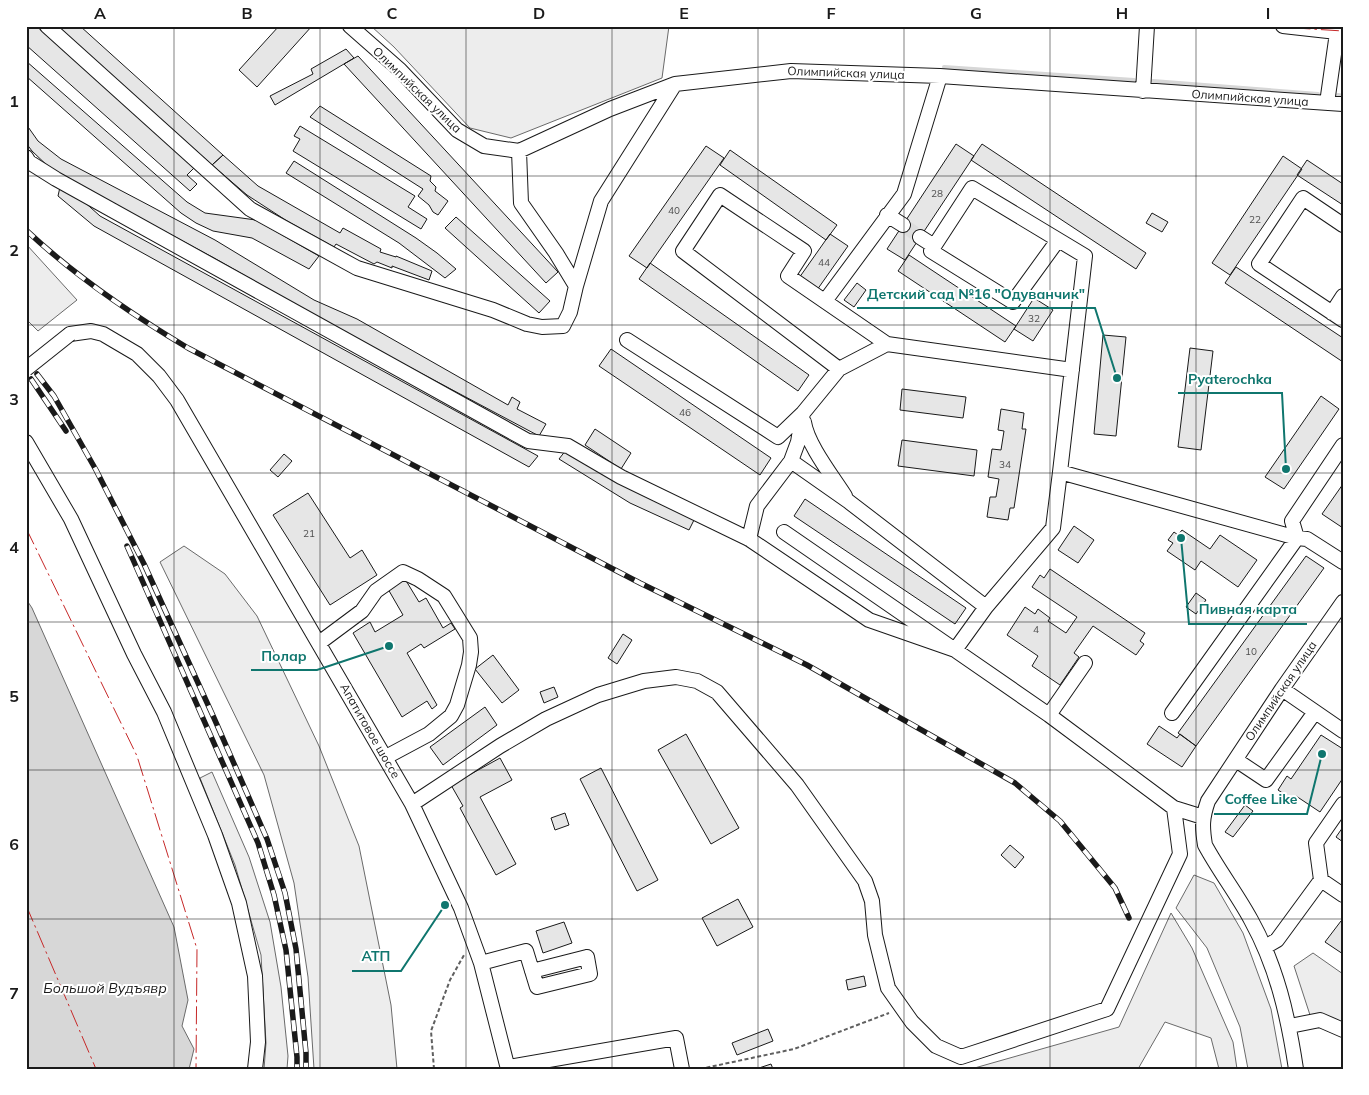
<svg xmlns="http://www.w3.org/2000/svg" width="1369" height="1095" font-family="Mulish,sans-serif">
<rect width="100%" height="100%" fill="#fff"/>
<path fill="#ededed" stroke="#6a6a6a" d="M371 26H669L662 78 511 138 470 128 394 47Z
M26 244 77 300 38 331 26 319Z
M184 546 225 574 257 616 319 746 359 846 391 1005 397 1069H314L308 977 294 883 264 775 160 562Z
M212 772 249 857 270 922 281 987 288 1056 287 1069H264L266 1043 261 955 235 865 200 778Z
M1194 875 1214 883 1243 933 1271 1009 1282 1069H1248L1240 1027 1207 948 1176 908Z
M1171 913 1192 948 1233 1042 1237 1069H1219L1211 1038 1165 1022 1138 1069H971L1119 1027Z
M1313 953 1343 974V1029L1310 1015 1294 966Z"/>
<path fill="#d7d7d7" stroke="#6a6a6a" d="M26 599 32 608 174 927 188 1000 182 1026 194 1049 189 1069H26Z"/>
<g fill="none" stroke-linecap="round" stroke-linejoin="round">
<path stroke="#d7d7d7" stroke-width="4" d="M944 67 1134 80
M1153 81 1318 94
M1338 95 1343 96"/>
</g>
<path fill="#e6e6e6" stroke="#1a1a1a" d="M26 26H35L48 34 194 168 187 175 197 184 190 191 26 45Z
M57 26H80L223 155 212 165Z
M279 26H312L257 87 239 70Z
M346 49 354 58 275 105 270 96 313 74 311 69Z
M358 56 558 272 546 283 344 64Z
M26 61 187 202 205 213 256 220 319 256 309 269 252 238 213 231 196 223 181 213 26 76Z
M320 106 431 176 430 181 436 187 435 191 448 201 438 215 433 212 429 205 418 196 423 189 310 117Z
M26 124 38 141 61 159 215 240 314 300 357 319 508 405 512 397 520 402 517 409 546 424 539 436 351 336 214 258 53 171 32 151 26 143Z
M300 126 415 196 408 207 427 219 421 229 293 151 300 139 294 136Z
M956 144 974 156 905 260 887 249Z
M982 144 1146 253 1136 269 971 160Z
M706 146 724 158 647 268 629 256Z
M730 150 837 225 826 240 720 165Z
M223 155 258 186 340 233 343 228 381 249 380 252 396 257V256L432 271 429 280 392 266V268L377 262 374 264 336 244 334 247 287 221 247 195 212 165Z
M1283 156 1302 169 1230 275 1212 263Z
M1307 160 1343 184V205L1297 175Z
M294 161 416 238 437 253 456 269 445 278 399 243 286 173Z
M60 187 80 198 100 216 538 456 529 467 94 226 58 196Z
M1152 213 1168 222 1162 232 1146 223Z
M456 217 550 301 539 313 445 228Z
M830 234 848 246 817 290 799 278Z
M909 255 1016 326 1005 342 898 271Z
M650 263 809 375 798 391 639 279Z
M1236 267 1343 338V362L1225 283Z
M857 283 866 290 854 307 844 300Z
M1034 298 1053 310 1033 341 1014 329Z
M1103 335 1126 337 1116 436 1094 434Z
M1190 348 1213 351 1201 450 1178 447Z
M611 349 771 458 760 475 599 366Z
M902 389 966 397 963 418 900 410Z
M1321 396 1339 409 1284 489 1265 477Z
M1001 409 1024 413 1022 429H1026L1014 508H1010L1008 520 987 517 990 497H996L999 479 988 477 992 449 1001 450 1004 431 998 430Z
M595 429 631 453 621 469 585 445Z
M902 440 977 450 974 476 898 466Z
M566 450 694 520 689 530 630 503 559 459Z
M284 454 292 461 278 477 270 470Z
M1343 484V528L1322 514Z
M308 493 350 558 362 550 377 575 330 605 273 515Z
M805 499 966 608 955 624 794 516Z
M1074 526 1094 540 1078 563 1058 550Z
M1182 530 1210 549 1220 535 1257 560 1238 587 1201 561 1195 570 1167 551 1173 543 1168 540 1174 532 1178 535Z
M1306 556 1324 568 1196 746 1178 733Z
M1050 569 1145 633 1140 641 1144 644 1136 655 1093 626 1074 653 1079 657 1060 685 1032 666 1038 656 1007 635 1025 607 1035 614 1038 609 1050 618 1048 621 1066 633 1077 617 1032 587 1040 575 1044 578Z
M405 579 419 602 426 598 443 628 451 623 455 629 424 648 421 644 407 653 437 705 432 709 427 701 402 717 353 633 370 622 375 632 403 615 388 589Z
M1196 593 1206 600 1196 614 1186 607Z
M623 634 632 640 617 664 608 658Z
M493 655 519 690 502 703 475 669Z
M554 687 558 697 544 703 540 692Z
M485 707 497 725 443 765 430 747Z
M1159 726 1177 738 1180 734 1196 746 1182 767 1147 744Z
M686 734 739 828 711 844 658 750Z
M1321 735 1343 749V778L1320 812 1296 796 1293 800 1278 790 1287 776 1291 779Z
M500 758 512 780 480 797 516 864 496 875 460 808 463 806 451 785Z
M601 768 658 880 637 891 580 779Z
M1245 805 1253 811 1233 837 1225 832Z
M565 813 569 825 555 830 551 818Z
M1343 827V842L1336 837Z
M1010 845 1024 857 1015 868 1001 855Z
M738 899 753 927 717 946 702 918Z
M1341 921 1343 922V954L1325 942Z
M564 922 572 943 543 953 536 931Z
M864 976 866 986 848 990 846 980Z
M768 1029 773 1041 737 1055 732 1043Z
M771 1064 773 1069H756Z"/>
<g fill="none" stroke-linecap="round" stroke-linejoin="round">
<path stroke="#ddd" stroke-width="14" stroke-dasharray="14 7" stroke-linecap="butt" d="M903 225 920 237"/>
<defs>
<path id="minor" d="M47 26 250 209 357 268 493 310 527 324 542 327 563 326 570 312 576 286 556 253 521 203 519 151
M350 26 400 70 457 130 484 146 519 151 610 109 675 84 791 71 940 76 1343 104
M1283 26 1337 32
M1143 91 1147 26
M1327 103 1338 26
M26 157 29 162 56 179 528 441 568 446 621 477 749 539 869 620 955 650 1049 715 1174 808 1203 817
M887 215 903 225
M1343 225 1303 198 1259 264 1343 320
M920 237 934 246
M1058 240 1013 302 931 251 972 188 1085 256 1060 472
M576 286 601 201 675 84
M825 301 904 194 940 76
M1332 313 1343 296
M70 334 91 331 103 334 137 354 159 376 177 400 412 804 461 908 481 963 508 1069
M627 340 778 437 803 413 839 369 887 344 1072 370
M839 369 683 251 720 195 804 251 788 276 887 344
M804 422C807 444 833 477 845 496
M26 442 71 519 134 654 164 712 215 835 239 903 255 976 258 1042 255 1069
M791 461 848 501 986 607
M784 532 955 650 986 607 1053 528 1060 472 1297 538 1307 539 1343 562
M749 539 757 506 791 461 798 442 803 413
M319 643 362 611 376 591 403 572 418 579 444 596 470 638 471 652 469 665 457 705 451 716 429 734 386 757
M1282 689 1343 731
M1172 713 1297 538 1292 521 1343 445
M1049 715 1085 663
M1236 760 1266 780 1315 712
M412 804 500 746 546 719 598 695 644 681 676 677 697 681 717 692 797 785 865 881 872 901 875 935 888 988 912 1022 936 1046 961 1057 1107 1009 1180 854 1174 808
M1321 880 1316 843 1343 804
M1265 947 1277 940 1321 880 1343 895
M481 963 526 951 537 987 590 974 587 957 532 971
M1290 1026 1320 1020 1343 1030
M508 1067 676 1038 682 1069
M1296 1069C1288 1016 1277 967 1251 920 1237 894 1219 871 1205 845 1202 827 1202 818 1208 801L1282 689 1343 602"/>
</defs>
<use href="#minor" stroke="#1a1a1a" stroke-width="16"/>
<path stroke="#5f5f5f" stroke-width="2" stroke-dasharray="4 2.5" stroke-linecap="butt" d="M434 1069 431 1031 450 980 464 955
M700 1069 794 1049 889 1013"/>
<use href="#minor" stroke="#fff" stroke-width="14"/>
<defs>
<path id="rail" d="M26 230C75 276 131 314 188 348L640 583 807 665 1015 783 1060 821 1115 888 1129 918
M37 374 54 396 96 470 144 564 214 718 267 839 285 893 296 949 306 1053V1069
M31 379 66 431
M127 546 258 843 274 895 286 950 297 1057V1069"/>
</defs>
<use href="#rail" stroke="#1a1a1a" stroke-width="5.5"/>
<use href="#rail" stroke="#fff" stroke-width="4" stroke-dasharray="11" stroke-linecap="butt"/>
<defs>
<path id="minor-bridge" d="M26 369 70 334"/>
</defs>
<use href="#minor-bridge" stroke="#1a1a1a" stroke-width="16" stroke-linecap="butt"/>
<use href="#minor-bridge" stroke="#fff" stroke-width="14"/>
<path stroke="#c62828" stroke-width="1" stroke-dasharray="18 4 2.5 4" stroke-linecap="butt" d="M1264 26 1343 31
M26 528 137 756 197 949 196 1069
M26 905 96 1069"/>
</g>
<path fill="none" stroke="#1a1a1a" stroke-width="1" stroke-opacity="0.55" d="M174 26V1069M320 26V1069M466 26V1069M612 26V1069M758 26V1069M904 26V1069M1050 26V1069M1196 26V1069M26 176H1343M26 325H1343M26 473H1343M26 622H1343M26 770H1343M26 919H1343"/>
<g text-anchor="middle" stroke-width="4" stroke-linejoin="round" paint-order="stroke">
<g font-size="10" fill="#4d4d4d">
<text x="937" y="197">28</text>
<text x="674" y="214">40</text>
<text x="1255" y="223">22</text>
<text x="824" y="266">44</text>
<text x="1034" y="322">32</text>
<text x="685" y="416">46</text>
<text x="1005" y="468">34</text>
<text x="309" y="537">21</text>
<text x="1036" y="633">4</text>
<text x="1251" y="655">10</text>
</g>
<g font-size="12" fill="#1a1a1a" stroke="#fff">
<text transform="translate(846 73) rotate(2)" y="4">Олимпийская улица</text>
<text transform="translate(417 90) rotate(44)" y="4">Олимпийская улица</text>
<text transform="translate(1250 98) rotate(4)" y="4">Олимпийская улица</text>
<text transform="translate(1281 691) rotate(-56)" y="4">Олимпийская улица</text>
<text transform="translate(370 731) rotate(60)" y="4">Апатитовое шоссе</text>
</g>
<g font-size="14" font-style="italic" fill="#1a1a1a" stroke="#fff">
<text x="105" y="993">Большой Вудъявр</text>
</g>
</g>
<path fill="none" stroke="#0f766e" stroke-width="2" d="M1117 378L1095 308H857M1286 469L1282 393H1178M1181 538L1189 624H1307M389 646L317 670H251M1322 754L1307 814H1214M445 905L401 971H352"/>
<g fill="#0f766e" stroke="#fff" stroke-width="2">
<circle cx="1117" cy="378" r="5"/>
<circle cx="1286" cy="469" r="5"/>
<circle cx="1181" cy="538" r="5"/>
<circle cx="389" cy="646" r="5"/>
<circle cx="1322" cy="754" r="5"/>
<circle cx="445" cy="905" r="5"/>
</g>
<g font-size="14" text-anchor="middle" font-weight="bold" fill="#0f766e" stroke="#fff" stroke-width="4" stroke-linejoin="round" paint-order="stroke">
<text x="976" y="299">Детский сад №16 "Одуванчик"</text>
<text x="1230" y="384">Pyaterochka</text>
<text x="1248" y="614">Пивная карта</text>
<text x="284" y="661">Полар</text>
<text x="1261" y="804">Coffee Like</text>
<text x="376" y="961">АТП</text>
</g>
<rect width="1369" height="1095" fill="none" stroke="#ffffff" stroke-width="55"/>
<rect x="28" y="28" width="1314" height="1040" fill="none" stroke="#1a1a1a" stroke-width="2"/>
<g font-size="16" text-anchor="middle" font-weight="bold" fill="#1a1a1a">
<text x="100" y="19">A</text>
<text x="247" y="19">B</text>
<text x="392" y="19">C</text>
<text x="539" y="19">D</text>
<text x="684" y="19">E</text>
<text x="831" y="19">F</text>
<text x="976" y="19">G</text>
<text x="1122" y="19">H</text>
<text x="1268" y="19">I</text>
<text x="14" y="107">1</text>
<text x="14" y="256">2</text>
<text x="14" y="405">3</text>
<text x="14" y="553">4</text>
<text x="14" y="702">5</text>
<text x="14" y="850">6</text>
<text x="14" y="999">7</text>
</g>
</svg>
